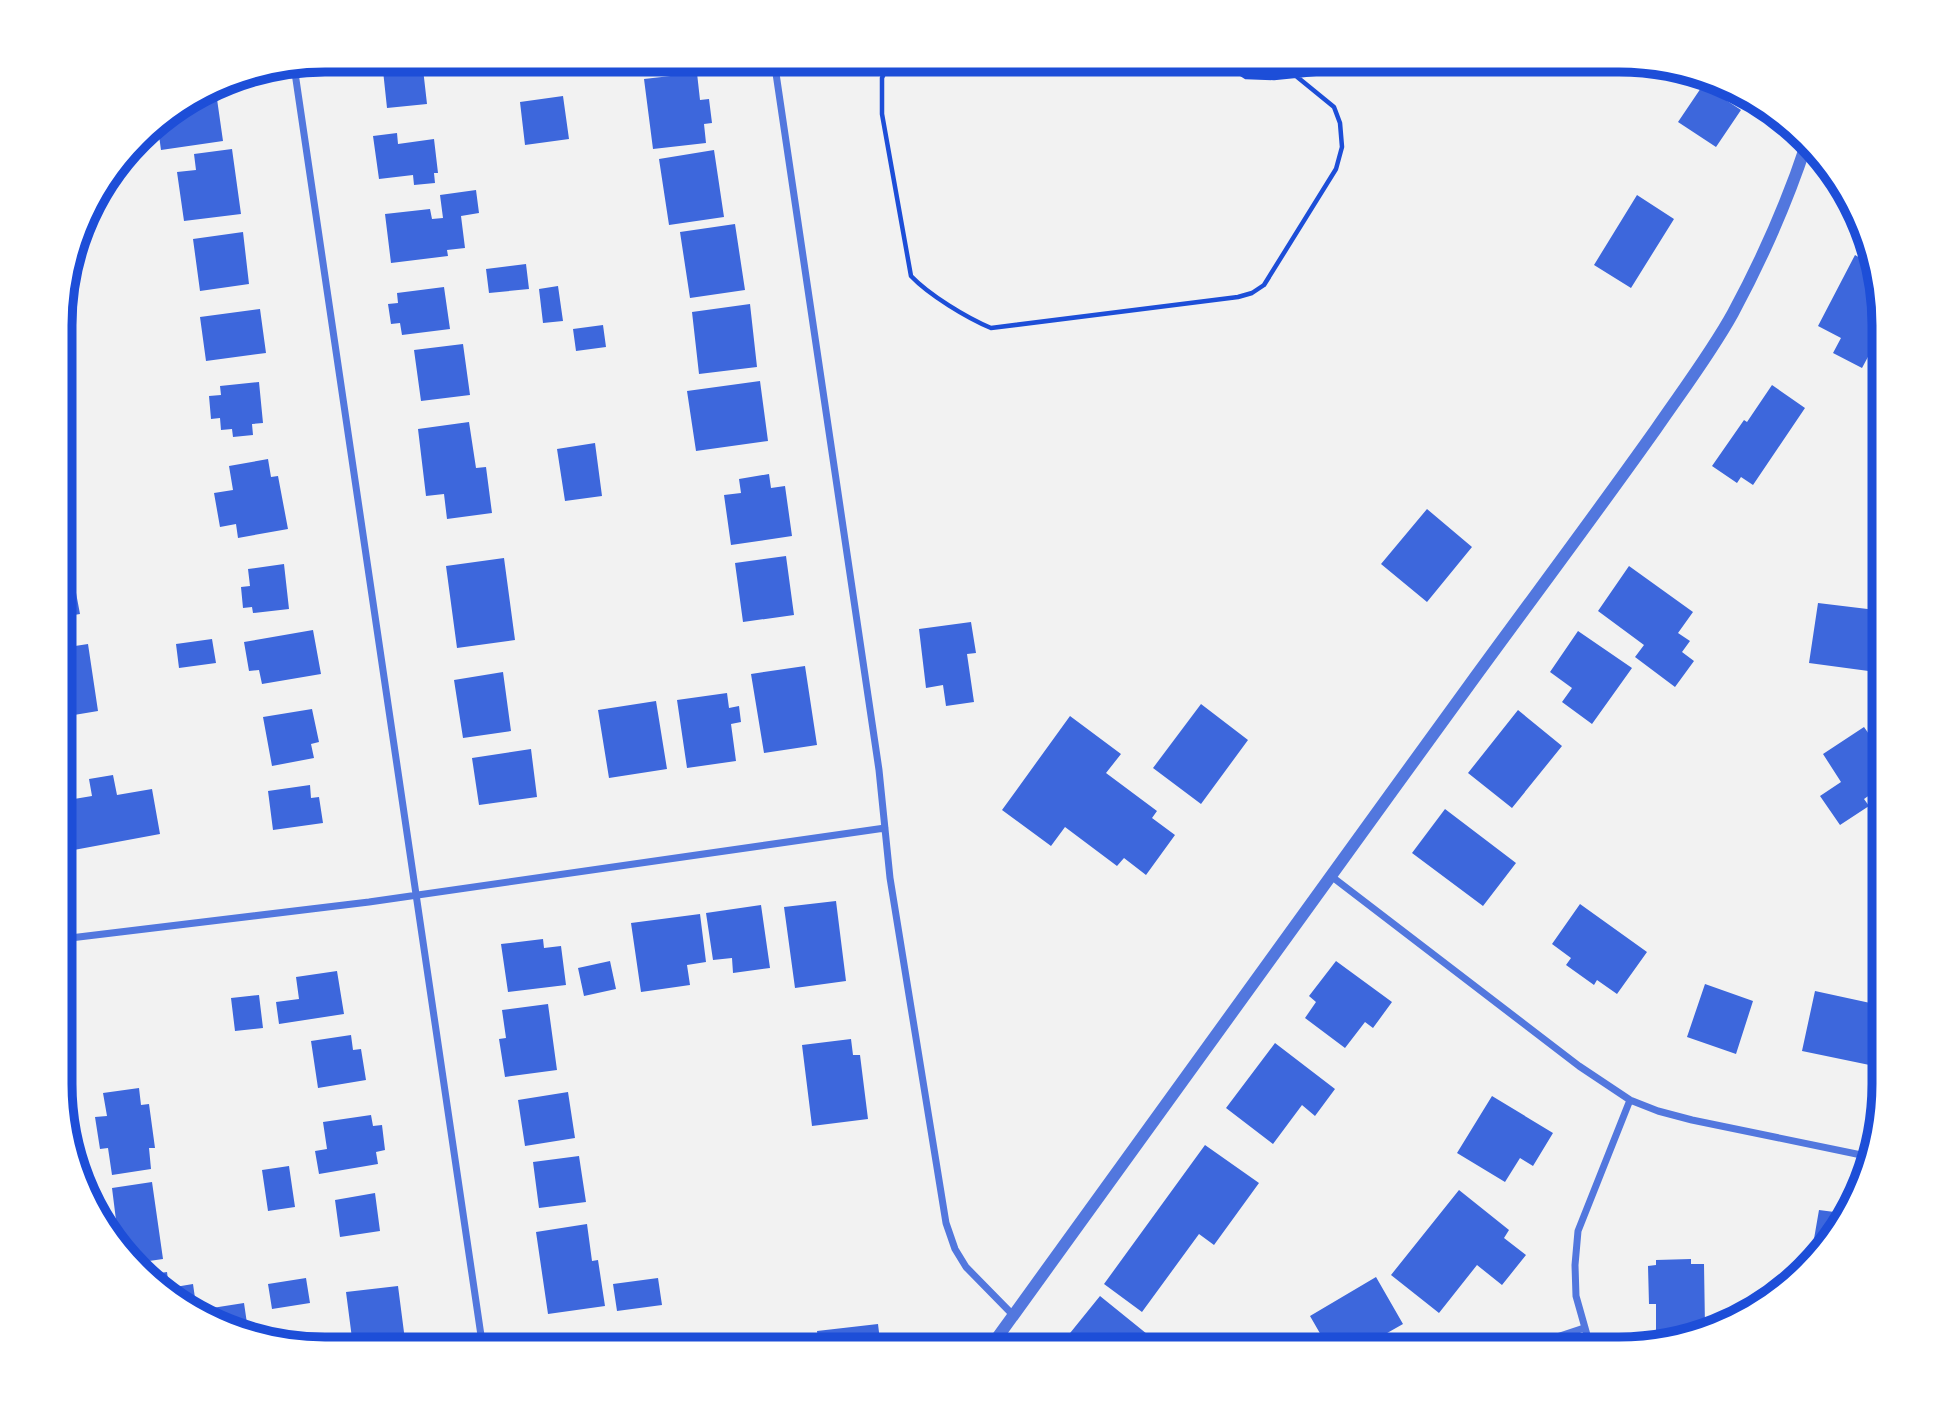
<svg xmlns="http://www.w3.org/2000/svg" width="1944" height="1409" font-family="Figtree,sans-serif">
<rect width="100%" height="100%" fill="#f2f2f2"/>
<path fill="#3d67dc" d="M395 60H422L427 104 387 108 382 61Z
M640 60H688V63L641 70Z
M697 73 700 100 709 99 712 123 704 124 706 143 653 149 644 79Z
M215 85 223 141 161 150 157 121Z
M1703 85 1741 110 1716 147 1678 122Z
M563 96 569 139 525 145 520 102Z
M397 133 398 144 434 139 438 173H434L435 183 414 185 413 175 379 179 373 136Z
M232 149 241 214 184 221 177 172 196 170 194 154Z
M714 150 724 217 669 225 659 159Z
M476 190 479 213 461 216 465 248 447 250 448 256 391 263 385 214 430 209 432 219 443 218 440 195Z
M1637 195 1674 219 1631 288 1594 265Z
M735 224 745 290 690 298 680 232Z
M243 232 249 284 200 291 193 239Z
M1855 255 1872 265 1884 308V327L1862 368 1833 353 1841 338 1818 326Z
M526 264 529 289 489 293 486 269Z
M558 286 563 321 543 323 539 289Z
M444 287 450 329 402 335 400 323 391 324 388 304 398 303 397 293Z
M750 304 757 367 699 374 692 312Z
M260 309 266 353 206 361 200 317Z
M603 325 606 347 576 351 573 329Z
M463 344 470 395 421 401 414 350Z
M760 381 768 441 696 451 687 391Z
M259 382 263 423 252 424 253 435 233 437 232 429 221 430 220 418 211 419 209 396 221 395 220 386Z
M1772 385 1805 408 1753 485 1741 477 1737 483 1712 466 1744 420 1747 422Z
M469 422 476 468 486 467 492 513 447 519 444 494 426 496 418 429Z
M595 443 602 496 565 501 557 449Z
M268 459 271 477 278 476 288 529 238 538 236 524 220 527 214 493 233 490 229 466Z
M769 474 771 488 785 486 792 536 731 545 724 495 741 493 739 479Z
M1427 509 1472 547 1427 602 1381 564Z
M1884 544V572L1870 556Z
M786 556 794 615 743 622 735 563Z
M504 558 515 640 457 648 446 566Z
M70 561 80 614 62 617V562Z
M284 564 289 609 253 613 252 607 243 608 241 587 250 586 248 569Z
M1629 566 1693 612 1678 633 1690 641 1682 652 1694 661 1675 687 1635 657 1644 645 1598 611Z
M1818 603 1884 611 1876 672 1809 663Z
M971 622 976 653 967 654 974 702 946 706 943 685 926 688 919 629Z
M313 630 321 674 262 684 259 670 249 671 244 642Z
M1578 631 1632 668 1592 724 1562 702 1572 688 1550 672Z
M212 639 216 663 179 668 176 644Z
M88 644 98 711 62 717V648Z
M805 666 817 745 764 753 751 674Z
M503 672 511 731 463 738 454 680Z
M727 693 729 708 739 706 741 722 731 724 736 761 687 768 677 700Z
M656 701 667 769 609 778 598 710Z
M1201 704 1248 740 1201 804 1153 768Z
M312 709 319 742 311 744 314 758 272 766 263 717Z
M1518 710 1562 746 1512 808 1468 773Z
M1070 716 1121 754 1106 773 1157 811 1152 818 1175 835 1146 875 1124 858 1117 866 1065 827 1051 846 1002 810Z
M1864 727 1878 747 1883 744 1884 746V785L1864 799 1869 806 1840 825 1820 796 1841 782 1823 754Z
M531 749 537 797 479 805 472 758Z
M113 775 117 795 152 789 160 834 63 852 62 801 92 796 89 779Z
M310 785 311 798 319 797 323 823 273 830 268 791Z
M1445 809 1516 863 1483 906 1412 853Z
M836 901 846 981 795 988 784 907Z
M1580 904 1647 952 1617 994 1597 980 1594 985 1566 965 1571 958 1552 944Z
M761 905 770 968 733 973 732 958 713 960 706 913Z
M700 914 706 962 687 965 690 985 641 992 631 923Z
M543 939 544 948 561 946 566 985 508 992 501 944Z
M610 961 616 989 584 996 578 968Z
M1336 961 1392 1002 1373 1028 1365 1022 1345 1048 1305 1018 1316 1002 1309 996Z
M337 971 344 1014 279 1024 276 1002 299 999 296 977Z
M1705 984 1753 1001 1736 1054 1687 1037Z
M1815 991 1884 1006V1068L1802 1051Z
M259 995 263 1028 235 1031 231 998Z
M548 1004 557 1070 505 1077 499 1039 506 1038 502 1010Z
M351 1035 353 1050 361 1049 366 1080 318 1088 311 1041Z
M851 1039 853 1055H860L868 1119 812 1126 802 1045Z
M1275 1043 1335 1089 1315 1116 1302 1105 1273 1144 1226 1108Z
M139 1088 141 1105 149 1104 155 1148H149L151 1169 112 1175 108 1148 100 1149 95 1117 107 1116 103 1093Z
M568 1092 575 1138 525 1146 518 1100Z
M1492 1096 1553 1133 1533 1166 1520 1158 1505 1182 1457 1153Z
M371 1115 373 1126 382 1125 385 1150 376 1152 378 1164 319 1174 315 1151 327 1149 323 1122Z
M1205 1145 1259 1183 1214 1245 1199 1234 1142 1312 1104 1284Z
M579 1156 586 1202 539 1208 533 1162Z
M289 1166 295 1207 268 1211 262 1170Z
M152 1182 163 1259 135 1263 119 1244 112 1188Z
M1459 1190 1509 1230 1504 1238 1526 1255 1502 1285 1477 1265 1439 1313 1391 1275Z
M375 1193 380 1231 340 1237 335 1200Z
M1842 1209 1850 1211 1829 1246 1810 1262 1819 1210 1842 1213Z
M587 1224 592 1261 598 1260 605 1306 548 1314 536 1232Z
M1691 1259V1264H1704L1705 1327H1694V1332L1656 1341V1304H1649L1648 1266 1656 1265V1260Z
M167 1272 169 1288 193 1284 196 1305 186 1307 163 1294 146 1275Z
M1376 1277 1403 1324 1359 1349H1329L1310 1316Z
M306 1278 310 1303 272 1309 268 1284Z
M658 1278 662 1305 617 1311 613 1284Z
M398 1286 405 1340 353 1346 346 1292Z
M1100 1296 1147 1334 1134 1349H1070L1062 1343Z
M244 1303 249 1337 239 1335 193 1311Z
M878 1324 881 1349H819L817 1331Z
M612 1342 613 1349H569V1347Z"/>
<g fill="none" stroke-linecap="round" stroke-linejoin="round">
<path stroke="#1d4ed8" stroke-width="4.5" d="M892 60 889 62 882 78V114L911 276C929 295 967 318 991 328L1238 297 1252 293 1264 285 1336 169 1342 147 1340 123 1334 107 1296 76
M1179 60 1197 65 1223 64
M1219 60 1246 77 1274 78 1452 60"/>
<path stroke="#5277de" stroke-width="7" d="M774 60 879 770 890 878 946 1223 955 1249 966 1267 1014 1316
M294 66 483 1349
M1331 876 1579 1066 1630 1100 1658 1111 1692 1120 1871 1157
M62 939 369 902 885 828
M1521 1349 1584 1328
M1591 1349 1576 1296 1575 1265 1578 1231 1630 1100"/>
<path stroke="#5277de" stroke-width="12" d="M989 1349C1151 1128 1309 905 1470 684 1532 599 1595 515 1656 429 1682 391 1711 353 1733 313 1762 259 1787 203 1806 145"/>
</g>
<path d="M0 0H1944V1409H0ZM325 72H1619A253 253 0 0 1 1872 325V1084A253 253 0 0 1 1619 1337H325A253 253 0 0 1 72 1084V325A253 253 0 0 1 325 72Z" fill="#fff" fill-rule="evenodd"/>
<path fill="none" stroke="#1d4ed8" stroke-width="9" d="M325 72H1619A253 253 0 0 1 1872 325V1084A253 253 0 0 1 1619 1337H325A253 253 0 0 1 72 1084V325A253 253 0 0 1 325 72Z"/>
</svg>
